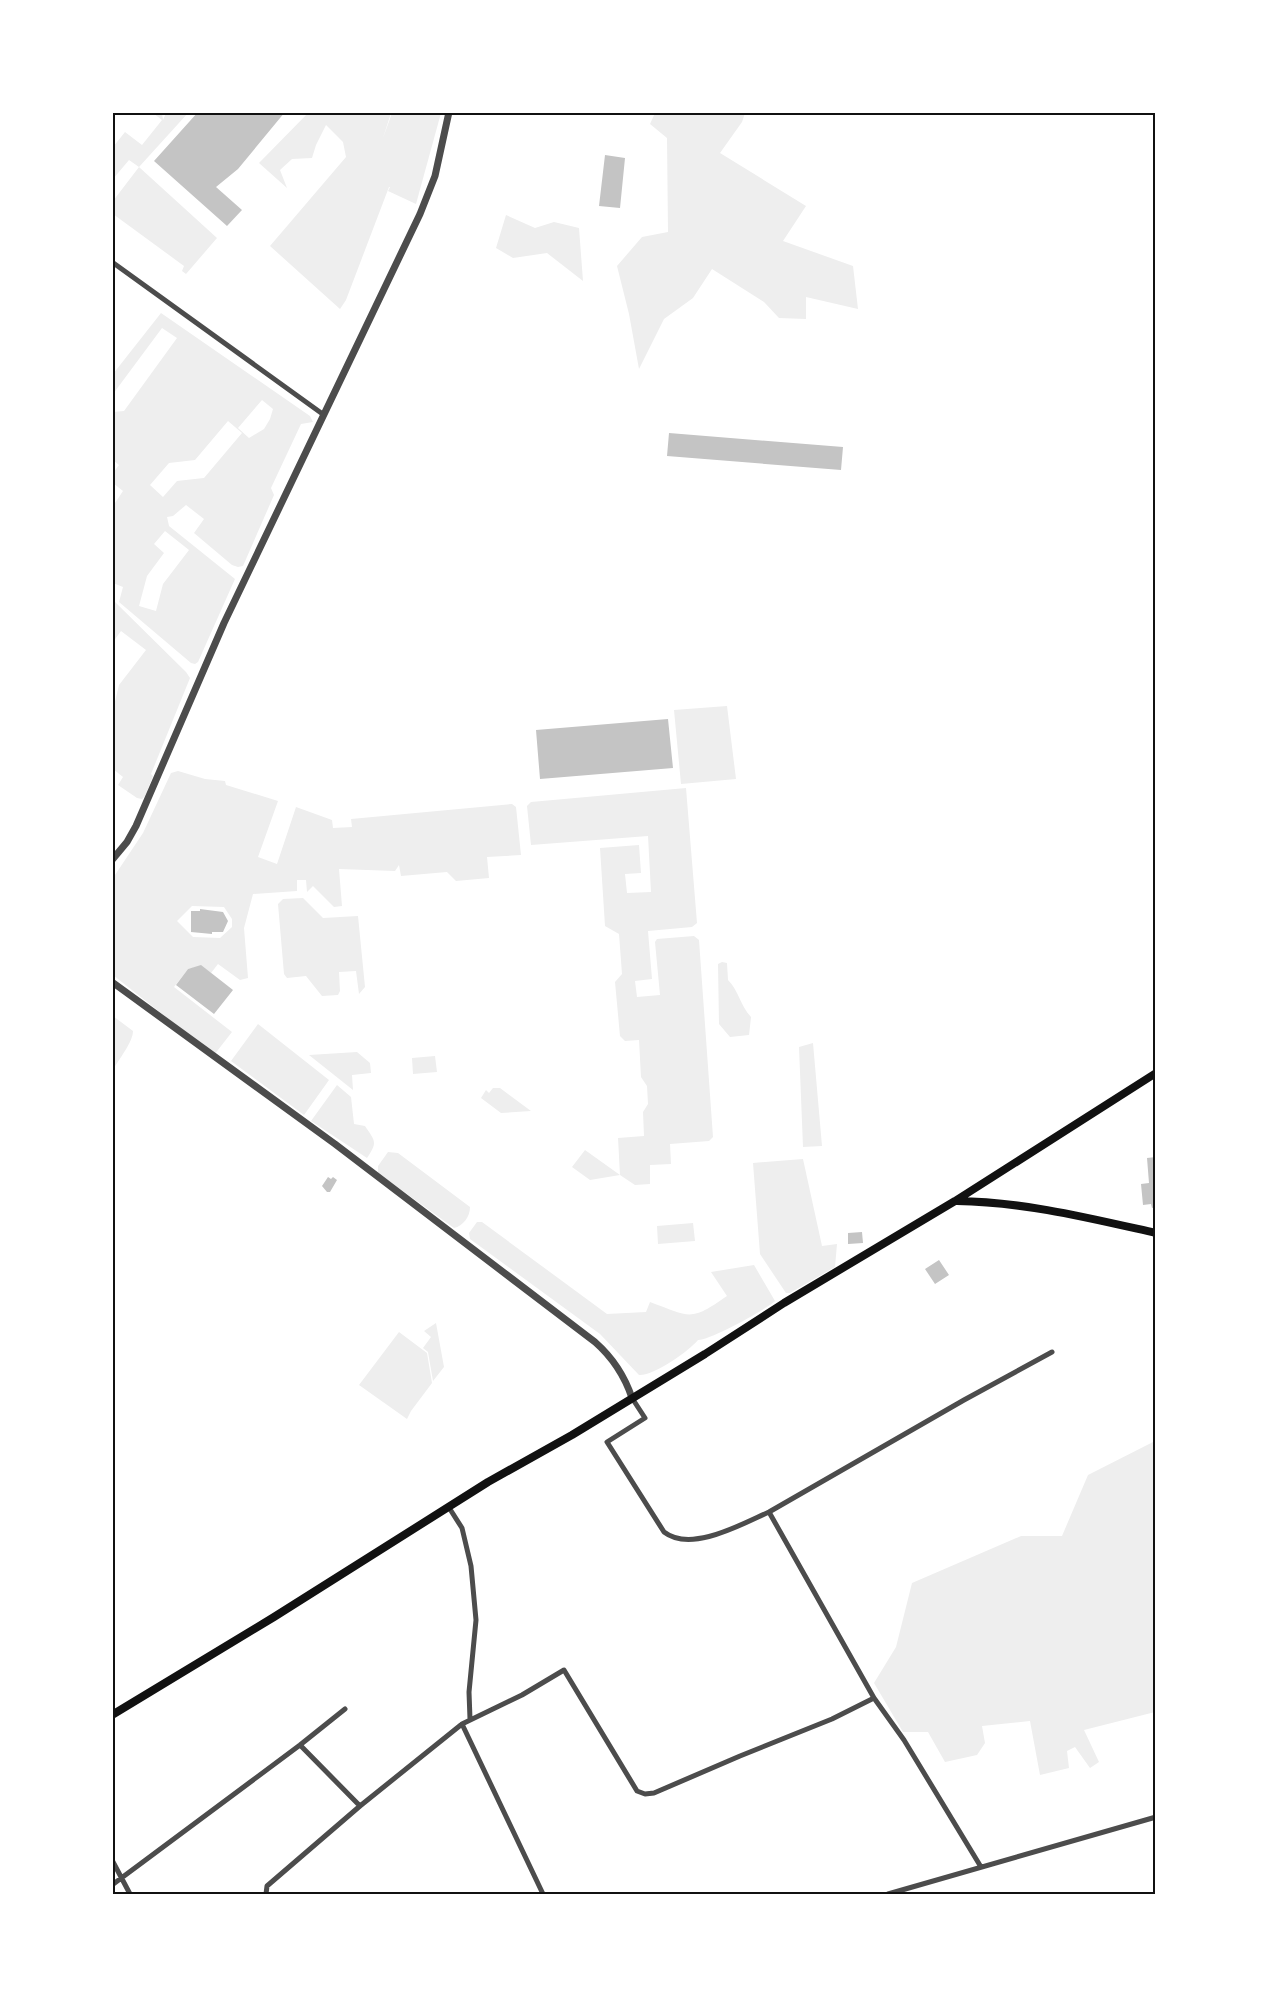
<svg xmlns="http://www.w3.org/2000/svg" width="1268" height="2007" font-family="'IBM Plex Sans',sans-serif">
<rect width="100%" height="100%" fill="#fff"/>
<path fill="#eee" fill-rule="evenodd" d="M309 112 391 113 383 138 392 113H441L416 204 388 191 390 187H389L346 300 340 309 270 246 346 157 343 142 326 125 316 145 312 158 292 159 280 170 287 188 259 163Z
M153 113H162L163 120 166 113H188L139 167 217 238 186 274 182 271 184 266 113 214V201L139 167 129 160 113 179V147L125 132 142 145 162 120Z
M655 113H745L742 122 720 153 806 206 783 241 853 266 858 309 806 297V319L779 318 764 302 712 269 693 298 664 319 639 369 629 314 617 266 642 237 668 232 667 138 650 124Z
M506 215 535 228 554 222 579 228 583 281 547 253 513 258 496 248Z
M161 313 310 416 313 422 301 424 271 488 274 495 243 566 238 567 232 565 194 533 204 519 186 505 173 516 167 517 169 526 235 579 198 662 195 664 191 663 119 602 123 587 113 583V506L123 491 113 483V473L119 465 113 460V412L124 411 177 338 162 328 113 394V374ZM262 400 273 409 270 419 264 429 249 438 238 428ZM228 421 242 433 204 478 177 481 163 497 150 485 169 463 195 460ZM165 531 189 550 163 584 156 611 139 606 147 576 164 553 154 544Z
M112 599 186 672 190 678 151 774 153 776 145 796 142 799 137 798 118 785 123 777 113 769V710L119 685 146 650 121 631 113 642Z
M727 706 736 779 681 784 674 710Z
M178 771 205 779 225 781 226 785 278 801 258 857 277 864 296 807 332 820 333 828 352 827 351 819 512 804 516 807 521 855 487 857 489 878 456 881 447 872 401 876 399 865 395 871 339 869 342 906 334 907 313 886 307 892 306 880H297V891L253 894 244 928 248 978 240 980 218 964 211 973 201 966 188 969 174 987 232 1032 214 1055 113 975V878L143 833 171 773ZM192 906 224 907 232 919V927L220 938 193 937 177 921Z
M686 788 697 923 692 927 648 931 652 979 635 981 637 997 660 995 655 942 657 939 694 936 699 940 713 1137 709 1141 670 1144 671 1164 650 1165V1184L635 1185 620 1175 590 1180 572 1167 585 1150 620 1175 618 1138 644 1136 643 1112 648 1104 647 1086 641 1077 639 1040 625 1041 620 1036 615 982 622 974 619 934 605 926 600 848 639 845 641 873 625 874 627 893 651 892 648 836 531 845 527 806 531 802Z
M303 898 323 918 358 916 365 987 359 994 356 971 339 972 340 991 338 995 322 996 306 976 287 978 284 974 278 904 283 899Z
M722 962 727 963 728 980C739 991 740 1005 751 1017L749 1035 730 1037 719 1024 718 964Z
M113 1016 133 1031C133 1042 119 1059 113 1070Z
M258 1024 329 1080 304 1115 231 1061Z
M813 1043 822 1146 803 1147 799 1047Z
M357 1052 370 1063 371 1073 352 1075 353 1090 309 1055Z
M435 1056 437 1072 413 1074 412 1058Z
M337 1085 351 1097 354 1124 365 1126C375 1141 378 1142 367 1158L311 1121Z
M493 1088H500L531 1111 501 1113 481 1098 486 1090 489 1093Z
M388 1152 398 1153 470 1207C470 1217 463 1226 454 1228L378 1173V1166Z
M803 1159 822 1246 837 1244 835 1267 790 1293H786L760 1254 753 1163Z
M477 1222H482L607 1314 646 1312 650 1302C691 1317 690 1322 727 1296L711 1272 754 1265 775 1301C765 1310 711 1340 698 1340 689 1351 654 1376 639 1375L600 1334 470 1239 469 1233Z
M693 1223 695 1241 658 1244 657 1226Z
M436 1323 444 1367 433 1381 428 1352 423 1348 431 1337 424 1331Z
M399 1332 427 1353 432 1383 411 1411 407 1419 359 1385Z
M1155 1441V1712L1084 1730 1099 1762 1090 1768 1075 1747 1067 1751 1069 1768 1040 1775 1030 1721 982 1726 985 1743 977 1755 945 1762 928 1732H903L874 1683 896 1647 912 1583 1021 1536H1062L1088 1475Z"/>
<path fill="#c4c4c4" d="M198 112H285L238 169 216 187 242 210 227 226 154 161Z
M605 155 625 158 620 208 599 206Z
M669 433 843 447 841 470 667 456Z
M668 719 673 768 540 779 536 730Z
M200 909 223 912 228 921 223 932H212V934L191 932V911H200Z
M201 965 233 990 214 1014 176 985 188 969Z
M1156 1157V1207L1152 1208 1151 1204 1143 1205 1141 1184 1149 1183 1147 1158Z
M328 1177 331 1179 333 1177 337 1180 330 1192H327L322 1186Z
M862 1232 863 1243 848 1244V1233Z
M939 1260 949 1275 935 1284 925 1269Z"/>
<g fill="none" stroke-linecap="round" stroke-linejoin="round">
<path stroke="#4c4c4c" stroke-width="5" d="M112 262 324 415
M632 1398 645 1418 607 1442 664 1532C691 1553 742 1524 769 1512L964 1400 1052 1352
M448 1506 462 1528 471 1566 476 1620 469 1692 470 1719
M769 1512 874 1698 904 1740 981 1867
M462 1724 543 1894
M300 1745 360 1806
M112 1860 130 1894
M112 1885 300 1745 345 1709
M266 1894 267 1886 360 1806 462 1724 522 1695 564 1670 637 1791 645 1794 654 1793 740 1756 832 1719 874 1698
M888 1894 1156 1817"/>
<path stroke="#4c4c4c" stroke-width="7" d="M112 860 127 842 136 826 224 623 420 214 435 176 449 112
M112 982 335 1144 595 1342C612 1357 625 1377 632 1398"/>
<path stroke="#111" stroke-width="8" d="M957 1201C1025 1202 1089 1218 1156 1233
M112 1715 274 1617 488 1482 572 1435 705 1354 784 1303 955 1201 1156 1073"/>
</g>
<rect width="1268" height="2007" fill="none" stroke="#ffffff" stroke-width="228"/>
<rect x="114" y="114" width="1040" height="1779" fill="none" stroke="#111" stroke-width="2"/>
</svg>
